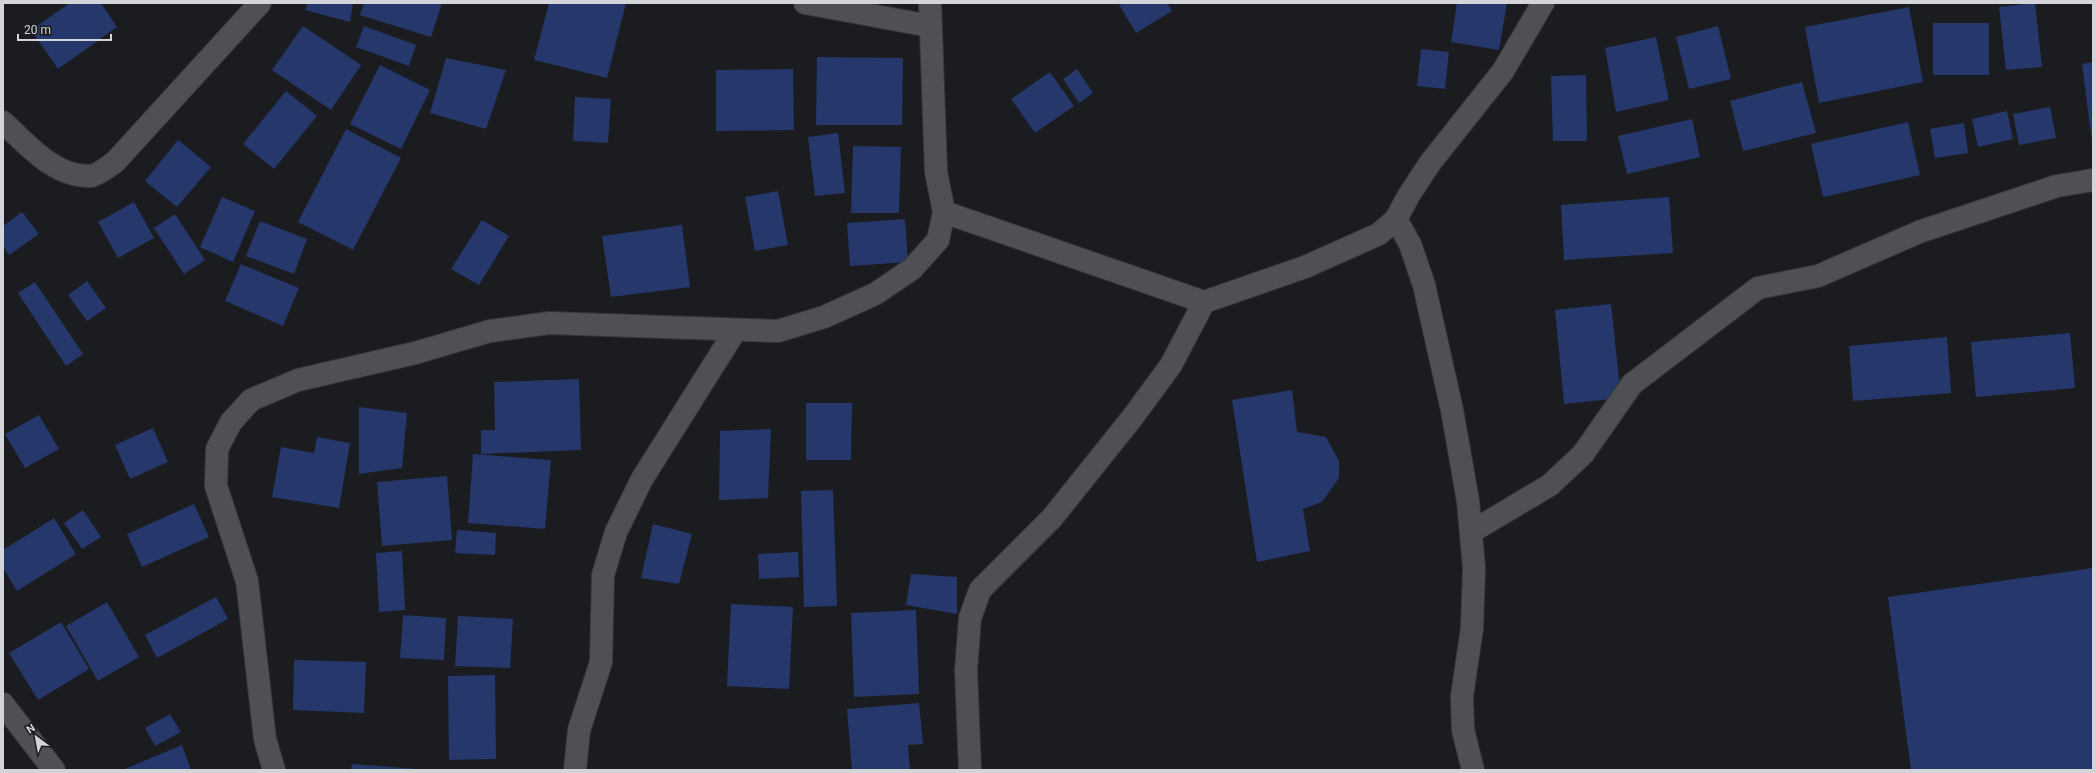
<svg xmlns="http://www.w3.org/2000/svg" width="2096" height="773" font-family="Roboto,sans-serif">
<rect width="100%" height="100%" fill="#1a1c20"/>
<path fill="#26376b" d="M70 3H101L117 27 58 69 31 30Z
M308 3H353L350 22 305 10Z
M364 3H442L431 37 360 15Z
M549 3H626L607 78 534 60Z
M1118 3H1167L1172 11 1136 33Z
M1457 3H1507L1499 50 1451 42Z
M2035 3 2042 67 2006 70 1999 7Z
M1909 7 1923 82 1819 103 1805 27Z
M1933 23H1989V75H1933Z
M303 26 361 65 331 110 272 70Z
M364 26 416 45 409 66 356 47Z
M1718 26 1731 79 1689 89 1676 37Z
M1656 37 1669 100 1616 112 1605 48Z
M1421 49 1449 52 1445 89 1417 86Z
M817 57 903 58 902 125H816Z
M446 58 506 70 486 129 430 113Z
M2093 62V142H2092L2082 64Z
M380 65 430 90 401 149 350 124Z
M793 69 794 130 716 131V70Z
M1077 69 1093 93 1079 103 1063 79Z
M1050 72 1074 106 1035 133 1011 99Z
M1586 75 1587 141H1553L1551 76Z
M1802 82 1816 133 1743 151 1730 101Z
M286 91 317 116 274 169 243 144Z
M575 97 611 99 608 143 573 141Z
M2050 107 2056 138 2019 145 2013 114Z
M2007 111 2013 139 1978 147 1972 119Z
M1692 119 1700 157 1627 174 1618 136Z
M1908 122 1920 175 1823 197 1811 144Z
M1964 123 1968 153 1935 158 1930 129Z
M346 129 401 158 353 250 298 222Z
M838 133 845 193 815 196 808 137Z
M178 140 211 167 177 207 145 181Z
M853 146 901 147 899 213H851Z
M778 191 788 245 755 251 745 197Z
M222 197 255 211 233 262 200 247Z
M1669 197 1673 253 1564 260 1561 205Z
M134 202 154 238 118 258 98 222Z
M22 212 39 234 9 255 3 246V226Z
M175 214 205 260 184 274 154 228Z
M905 219 908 262 850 266 847 223Z
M482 220 509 236 479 285 451 269Z
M260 221 307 239 294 274 246 256Z
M682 225 690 287 611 297 602 236Z
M241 264 299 288 283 326 225 301Z
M87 281 106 308 87 321 68 295Z
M35 282 83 354 66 366 18 293Z
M1611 304 1621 398 1564 404 1555 310Z
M2070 333 2075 388 1976 397 1971 342Z
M1947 337 1951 393 1853 401 1849 346Z
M579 379 581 450 481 454V430H495L494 382Z
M1292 390 1297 432 1326 437 1339 461V478L1322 502 1303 509 1310 551 1257 562 1232 400Z
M806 403H852L851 460H806Z
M359 407 407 413 402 468 359 474Z
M39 415 59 449 25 468 5 434Z
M153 428 168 462 130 479 115 445Z
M771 429 768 498 719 500 720 431Z
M317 437 350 443 339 508 272 497 281 447 314 453Z
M473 454 551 460 545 529 468 523Z
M447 476 452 540 382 546 377 482Z
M833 490 837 606 804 607 801 491Z
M194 504 209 537 142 567 127 534Z
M83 510 101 537 82 549 64 523Z
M54 518 76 554 17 591 3 568V550Z
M653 524 692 534 679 584 641 578Z
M457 530 496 533 495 555 455 553Z
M402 551 405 610 379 612 376 553Z
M798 552 799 577 759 579 758 554Z
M2093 568V770H1911L1888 597Z
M911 574 957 577V614L906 605Z
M216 597 228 619 157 658 145 635Z
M107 602 139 657 98 681 66 626Z
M731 604 793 607 789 689 727 686Z
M916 610 919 694 854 697 851 613Z
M403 615 446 618 444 660 400 658Z
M458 616 513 619 510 668 455 666Z
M61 622 89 669 38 700 9 653Z
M294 660 366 662 364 713 293 710Z
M495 675 496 759 449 760 448 676Z
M919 703 923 744 908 745 910 770H852L847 709Z
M170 714 181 732 155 746 145 728Z
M182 745 191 770H126L125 769Z
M352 764 417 769V770H351Z"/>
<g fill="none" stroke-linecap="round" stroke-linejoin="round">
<defs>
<path id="street" d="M805 3 930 26
M3 122C27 144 55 178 91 176 98 175 109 166 115 162L260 3
M944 212 1204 302 1305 267 1379 234 1396 219 1410 244 1424 285 1452 410 1468 501 1474 568 1472 628 1462 696 1463 730 1473 770
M1396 219 1409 195 1430 163 1503 71 1543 3
M1471 532 1550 485 1583 454 1632 384 1758 288 1818 276 1919 232 2057 186 2093 180
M3 704 54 770
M274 770 265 739 247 581 216 486 217 449 231 422 251 400 298 380 415 353 490 331 549 323 778 331 824 317 875 294 912 269 938 240 944 212 936 172 930 3
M575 770 579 730 601 662 603 575 616 532 642 479 735 331
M970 770 966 670 970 618 980 590 1052 518 1132 418 1171 365 1204 302"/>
</defs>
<use href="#street" stroke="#36383b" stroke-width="24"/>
<use href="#street" stroke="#4e5055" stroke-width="22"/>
</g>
<rect width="2096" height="773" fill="none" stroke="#d3d5d8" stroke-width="8"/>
<g transform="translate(36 737) rotate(328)" stroke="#1a1c20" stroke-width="3" paint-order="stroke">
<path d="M0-3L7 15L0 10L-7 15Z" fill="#d3d5d8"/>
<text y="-6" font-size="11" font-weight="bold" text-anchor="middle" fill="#d3d5d8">N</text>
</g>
<path d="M18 34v6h93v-6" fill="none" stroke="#d3d5d8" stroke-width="2"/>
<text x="24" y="34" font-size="12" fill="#d3d5d8" stroke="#1a1c20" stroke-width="3" paint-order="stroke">20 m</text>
</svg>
